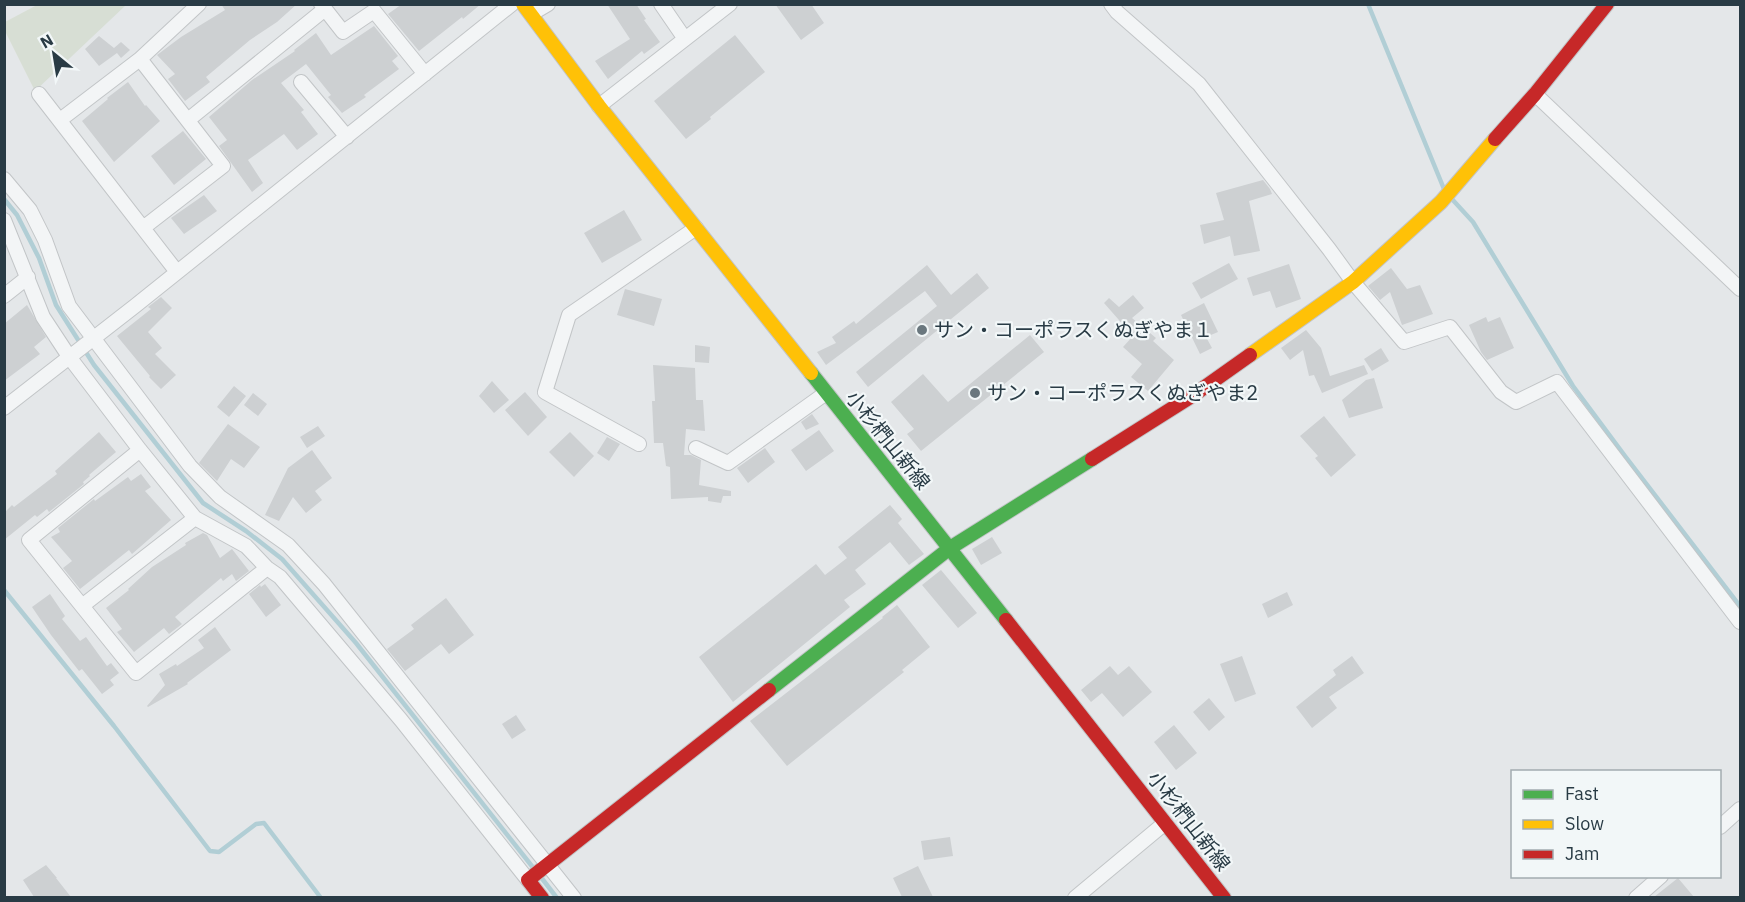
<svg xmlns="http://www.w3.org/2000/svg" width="1745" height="902" font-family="'IBM Plex Sans','Noto Sans JP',sans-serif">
<rect width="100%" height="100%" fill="#e4e7e9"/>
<path fill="#d7ded4" d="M37 5H126L35 91 5 31V22Z"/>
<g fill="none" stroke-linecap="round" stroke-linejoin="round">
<path stroke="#b1ced5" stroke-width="4.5" d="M1368 4 1444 189
M1451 198 1473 222 1573 386 1625 456 1740 606
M4 199 17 215 39 258 56 305 94 365 203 503 246 531 282 559 356 643 535 870
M4 590 114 726 210 851 219 852 256 824 264 823 321 898
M540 876 557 898"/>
</g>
<path fill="#cdd0d2" d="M221 4H297L277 22 250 40 206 77 210 82 185 101 168 79 175 74 157 55 181 37 225 10Z
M402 4H481L463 19 462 17 419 51 388 14Z
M607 4H636L646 19 644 20 660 42 644 54 642 51 608 79 595 61 630 39Z
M775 4H811L824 23 801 40Z
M374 26 398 56 392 61 399 69 364 95 366 97 342 113 328 97 331 95 306 64 281 83 304 110 301 112 318 134 297 150 284 134 248 160 263 183 252 192 219 146 227 140 209 117 252 80 295 51 294 50 316 33 331 55Z
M735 35 765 72 710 117 711 119 686 139 654 101Z
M99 36 114 48 121 42 130 50 121 58 117 53 99 66 85 49Z
M128 82 145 106 146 105 160 121 114 162 82 121 108 99 107 98Z
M183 131 206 159 174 185 151 156Z
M1263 180 1270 189 1272 194 1249 201 1260 251 1234 256 1230 236 1204 244 1200 225 1224 220 1216 193Z
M204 195 217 211 184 234 171 218Z
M624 210 642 240 602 263 584 233Z
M1229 263 1238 279 1201 299 1192 283Z
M1289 264 1301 299 1276 308 1270 291 1253 296 1247 278Z
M927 265 951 295 977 273 989 288 868 387 856 372 937 306 925 291 826 365 817 352 836 343 832 337 854 321 856 324Z
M1391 268 1407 289 1420 285 1433 314 1402 325 1390 292 1380 300 1368 286Z
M625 289 662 299 654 326 617 315Z
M1133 295 1144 308 1132 318 1156 338 1153 341 1174 360 1148 391 1131 377 1142 364 1123 347 1133 336 1104 303 1109 298 1119 307Z
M161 297 172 308 148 332 162 348 155 354 176 375 161 389 149 377 150 376 117 336 151 309 148 307Z
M1204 303 1218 332 1206 337 1212 348 1200 354 1181 315Z
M27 305 46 337 34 347 40 354 4 381V324Z
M1486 317 1488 322 1500 317 1514 348 1487 360 1481 352 1469 325Z
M1306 330 1321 348 1330 376 1364 365 1368 374 1322 393 1314 375 1309 376 1303 350 1290 360 1281 348Z
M1030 335 1044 352 921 451 907 434 914 429 891 402 923 374 948 402Z
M695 345 710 347 709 363 695 362Z
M1381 348 1389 361 1372 371 1364 359Z
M653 365 695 368 696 400H703L705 431 686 429 684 455H691L701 460 699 485 731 491V496H723L721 503 708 501V497L671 499 670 467 666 466 663 443H654L652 401H655Z
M1374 378 1383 408 1349 418 1342 400 1366 380Z
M492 381 509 400 494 413 479 396Z
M234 386 246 396 229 417 217 407Z
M525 392 547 417 528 436 505 410Z
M253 393 267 404 258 416 244 405Z
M812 414 819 424 806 430 801 422Z
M1324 416 1356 455 1331 477 1315 458 1318 456 1300 436Z
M228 424 260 447 244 468 231 459 217 481 199 463Z
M318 426 325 436 307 448 300 437Z
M819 430 834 451 806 471 791 450Z
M99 432 116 452 89 475 90 476 83 482 84 484 49 512 47 509 37 517 35 515 4 540V513L12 505 14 507 57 474 55 471Z
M570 432 594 456 574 477 549 452Z
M607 437 620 444 609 461 597 453Z
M765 448 775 462 748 483 737 468Z
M312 450 332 478 315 491 322 500 306 513 293 497 279 521 265 515 288 468Z
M141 474 151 487 145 491 171 520 132 554 129 550 80 589 63 568 72 561 51 537 60 532 58 528 94 499 95 501 128 477 131 481Z
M890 505 902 519 898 523 924 554 909 565 890 542 855 570 866 584 844 600 850 607 733 702 699 657 816 564 825 575 847 558 838 547Z
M203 533 207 535 220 558 232 549 249 571 236 581 232 574 223 581 221 578 175 617 182 624 169 634 164 628 134 652 117 632 122 629 106 608 129 590 128 589 152 567 186 545 185 543Z
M992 537 1002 553 981 565 972 549Z
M941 570 977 613 958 628 922 585Z
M265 584 281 605 266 617 249 594 260 585 261 587Z
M1287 592 1293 605 1268 618 1262 604Z
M50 594 65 616 62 619 80 641 86 637 107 666 111 663 119 673 110 680 114 685 102 694 82 669 79 671 51 635 32 607Z
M446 598 474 635 449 654 441 644 405 671 387 649 414 629 411 625Z
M897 605 930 647 902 670 904 672 787 766 750 721 883 618 882 617Z
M215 627 231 650 187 683 188 684 148 707 147 706 165 685 159 674 176 664 177 666 204 648 198 640Z
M1242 656 1256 694 1235 702 1220 664Z
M1352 656 1364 673 1329 697 1337 708 1312 728 1296 707 1336 675 1333 670Z
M1110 666 1118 675 1129 666 1152 692 1123 717 1102 693 1091 702 1081 690Z
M1209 698 1225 717 1209 731 1193 712Z
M516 715 526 730 512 739 502 724Z
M1174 725 1197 753 1176 770 1154 742Z
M950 837 953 856 924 860 921 841Z
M46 865 57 878H56L71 897H34L23 880Z
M918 866 933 897H902L893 878Z
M1678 878 1694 897H1654Z"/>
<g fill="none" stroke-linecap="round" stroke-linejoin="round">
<defs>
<path id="street" d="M661 4 685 39
M1111 4 1117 12 1199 84 1329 249 1353 282 1404 342 1450 327 1501 392 1516 402 1557 382 1740 622
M325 9 343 32 374 11 425 74
M531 14 548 4
M140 59 199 4
M301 82 347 137
M39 94 177 272
M1535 94 1740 289
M599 106 730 4
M60 120 140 59 223 166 143 228
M188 120 325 9 321 4
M4 179 30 210 45 240 69 306 190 466 220 497 288 545 324 584 574 898
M4 220 43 317 70 358 140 450 195 518 82 606 136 673 267 568 246 546 195 518
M4 296 28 277
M4 408 135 306 512 4
M639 444 545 392 569 315 696 228
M696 448 728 463 826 393
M267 568 280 577 401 720 528 880
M82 606 29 540 140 450
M1720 827 1740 809
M1075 898 1165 823
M1636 898 1661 876"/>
<path id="fast" d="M811 373 1006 620
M769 690 950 548 1092 459"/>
<path id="slow" d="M523 4 599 106 811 373
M1250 355 1353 282 1441 202 1495 139"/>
<path id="jam" d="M1495 139 1535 94 1607 4
M1092 459 1195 394 1250 355
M1006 620 1224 898
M542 898 528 880 769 690"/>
</defs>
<use href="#street" stroke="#c2c5c7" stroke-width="16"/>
<use href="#fast" stroke="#c2c5c7" stroke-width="16"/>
<use href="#slow" stroke="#c2c5c7" stroke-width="16"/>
<use href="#jam" stroke="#c2c5c7" stroke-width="16"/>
<use href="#street" stroke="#f3f5f6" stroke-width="14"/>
<use href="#fast" stroke="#4caf50" stroke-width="14"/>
<use href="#slow" stroke="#ffc107" stroke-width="14"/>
<use href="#jam" stroke="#c62828" stroke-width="14"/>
</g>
<g fill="#6a777e" stroke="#f2f7f8" stroke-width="2">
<circle cx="922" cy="330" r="6"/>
<circle cx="975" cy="393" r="6"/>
</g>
<g text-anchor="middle" stroke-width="4.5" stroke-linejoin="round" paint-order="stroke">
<g font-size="20" fill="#293b45" stroke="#f2f7f8" text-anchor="start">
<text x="934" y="337">サン・コーポラスくぬぎやま１</text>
<text x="987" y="400">サン・コーポラスくぬぎやま2</text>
</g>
<g font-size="20" fill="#293b45" stroke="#f2f7f8">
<text transform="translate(888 440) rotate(51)" y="7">小杉椚山新線</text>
<text transform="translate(1189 821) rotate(52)" y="7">小杉椚山新線</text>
</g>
</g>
<rect width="1745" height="902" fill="none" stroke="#293b45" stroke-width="12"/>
<rect x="1511" y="770" width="210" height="108" fill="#f2f7f8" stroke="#a2acb0" stroke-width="1.5"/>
<rect x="1523" y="790" width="30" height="9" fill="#4caf50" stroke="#a2acb0" stroke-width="1.5"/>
<text x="1565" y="800" font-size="18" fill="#293b45">Fast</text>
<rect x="1523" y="820" width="30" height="9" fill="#ffc107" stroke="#a2acb0" stroke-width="1.5"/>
<text x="1565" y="830" font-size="18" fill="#293b45">Slow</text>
<rect x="1523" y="850" width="30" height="9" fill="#c62828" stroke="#a2acb0" stroke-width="1.5"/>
<text x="1565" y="860" font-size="18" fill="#293b45">Jam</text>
<g transform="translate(54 54) rotate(330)" stroke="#f2f7f8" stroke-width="4.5" paint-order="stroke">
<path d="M0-4.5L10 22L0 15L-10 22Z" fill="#293b45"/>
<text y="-9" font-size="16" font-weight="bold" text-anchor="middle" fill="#293b45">N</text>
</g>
</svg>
